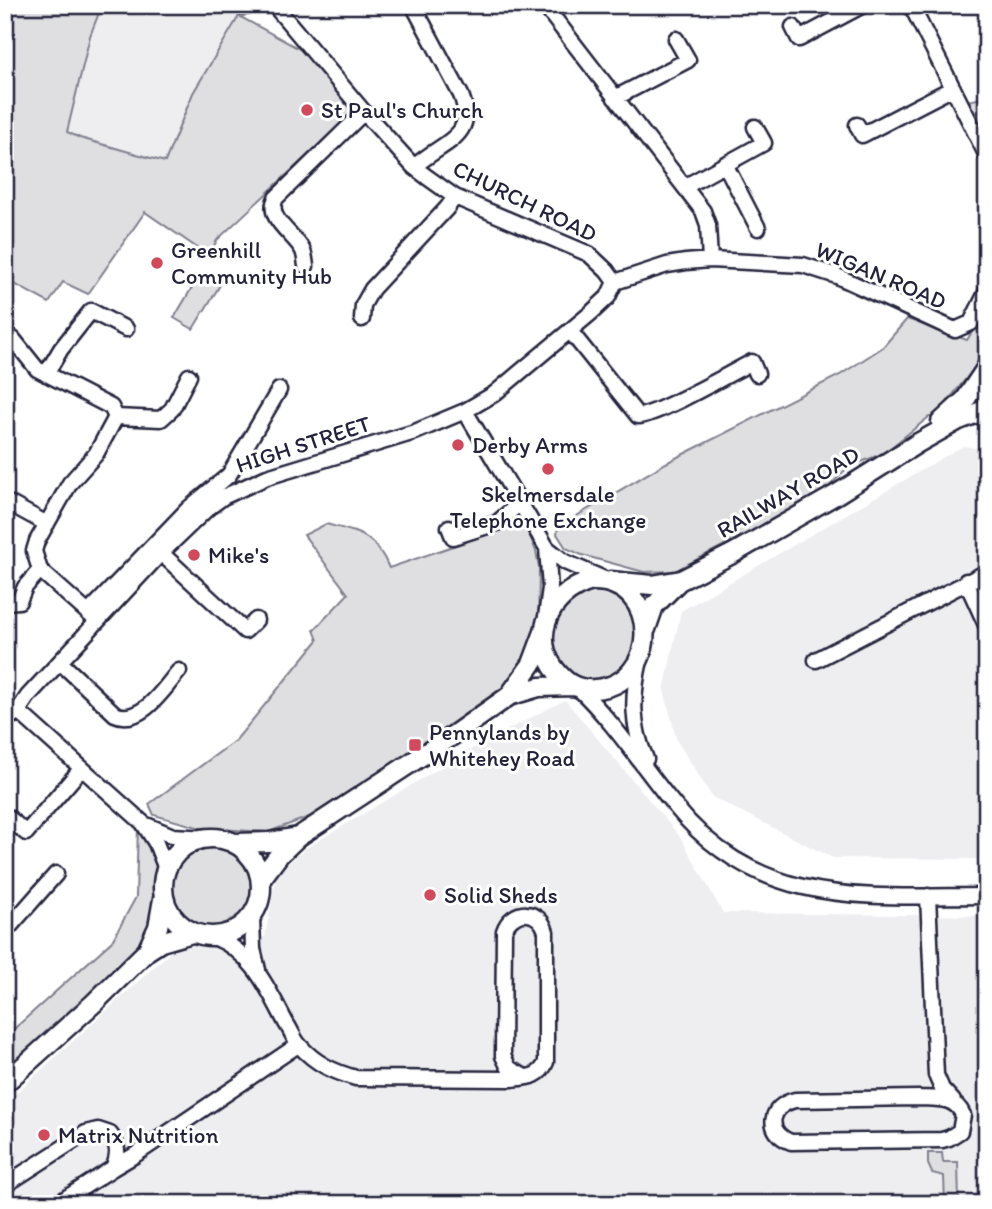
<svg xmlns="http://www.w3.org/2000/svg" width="992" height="1209" font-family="Itim,sans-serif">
<rect width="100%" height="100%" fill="#fff"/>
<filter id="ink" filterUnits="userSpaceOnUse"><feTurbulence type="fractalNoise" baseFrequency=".0143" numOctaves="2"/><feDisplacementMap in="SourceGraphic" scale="14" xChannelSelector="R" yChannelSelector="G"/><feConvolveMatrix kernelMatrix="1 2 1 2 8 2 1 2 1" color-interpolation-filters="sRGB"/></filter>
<g filter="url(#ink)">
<path fill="#eeeef1" d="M5 5H217L239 16 193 93 165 162 80 138 5 105Z
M963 446 987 450V859L833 858 712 797 677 741 664 690 681 611Z
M565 700 681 838 723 913 987 916V1204H5V1103L176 947 265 937 277 873 306 848 480 744Z"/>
<path fill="#dfdfe2" stroke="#80808e" stroke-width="2" d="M5 5H102L90 36 67 132 80 138 165 162 193 93 239 16 307 53 358 108 217 240 209 256 145 212 88 294 63 282 49 303 5 279Z
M987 97V152L963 102Z
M200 274 220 285 193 329 174 318Z
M987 308V343L983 346 987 348V353L947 402 945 410 934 417H929L884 453 848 467 822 494 675 571 644 572 582 555 566 548 557 534 558 527 666 463 840 375 883 347 907 319 967 340Z
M515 512 529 534 536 551 539 567 538 636 527 659 509 684 437 735 309 817 268 832 201 828 154 815 149 804 236 740 318 640 314 630 348 594 304 535 326 524C359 533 375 534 389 568L500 530Z
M590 589C623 592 639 608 635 641 634 649 633 656 628 662 616 682 584 689 568 670 563 665 557 660 555 653 550 638 554 613 567 603 573 597 583 593 590 589Z
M138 825 148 836 156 860 154 919 147 935 117 972 5 1076V1037L112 941 136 897Z
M171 888a40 40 0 1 1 80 0a40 40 0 1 1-80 0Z
M928 1153H942L943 1162H958L959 1204H945L944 1176 932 1173 928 1164Z"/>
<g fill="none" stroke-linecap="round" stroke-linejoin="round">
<defs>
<path id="minor" d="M234 5 244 7 256 5
M274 5 364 112 414 167 427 177 455 197 589 254 607 271 615 282
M413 5 461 95C478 138 441 142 414 167
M544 5 703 211 708 225 710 260
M911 5 987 156
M793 27 799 39 863 5
M615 98 688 60 676 39
M857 125 862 135 953 88
M725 164 758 228
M686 186 764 143 755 127
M306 266C305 260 305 254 302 249 293 233 265 218 276 198L364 112
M615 282 667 265 686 262 710 260 803 265 837 276 955 330 971 323 987 291
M362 319 363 305 372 289 447 208 455 197
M570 331 638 416C658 415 729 374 752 362L757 374
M5 333 13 339 37 369 111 407 116 417
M46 374 61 349 91 311 126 329
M465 411 547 548 550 588 546 617
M5 501 47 524
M449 527 453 537 497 523 521 502
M547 548 565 562 604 579
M161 553 245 631 256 620
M966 581 987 627
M5 602 19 601 25 587 40 570
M88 613 188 509 229 475 279 390
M96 620 40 570 34 551 37 541 70 483 96 454 116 417 161 419 172 409 189 376
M640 660C632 695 631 725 646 759
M816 660 987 572
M60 662 115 714C141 726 164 688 179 671
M577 687C614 722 642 766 675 806 759 910 868 896 987 896
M18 711 143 823 156 843 166 869
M5 721 18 711 28 696 161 553 208 508 223 497 267 477 415 432 465 411 494 394 591 313 608 297 615 282
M8 817 26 833 81 769
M144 824 173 836 208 838
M928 896 936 1075 942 1089 953 1101
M252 917 253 949 258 970
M5 932 56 874
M214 937C253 953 267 987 286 1023 291 1030 294 1040 300 1046 316 1064 334 1072 356 1078L512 1079C527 1077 540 1078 546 1062V932C540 908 512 908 504 931L503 1056 509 1068 525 1077
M918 1098C936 1099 955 1096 963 1115L960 1131 949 1138 942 1140 791 1142C765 1132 769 1106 795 1100Z
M113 1168 135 1155 298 1045
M5 1185 86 1133 98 1130 110 1134C119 1145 119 1156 113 1168L57 1204"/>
<path id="major" d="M941 422 965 400 987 367
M592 581C662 579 661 685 595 689 584 690 573 687 565 680 525 646 546 593 592 581Z
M610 581 652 585 681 580 734 553 837 494 918 443 959 420 987 409
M646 629 654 606 678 582
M509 696 539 687 573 686
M163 887a49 49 0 1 1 98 0a49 49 0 1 1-98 0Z
M234 843 269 842 298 837
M261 879 279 855 298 837 455 734 509 696 532 664 544 632
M147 951 158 927 163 899
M5 1083 94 1003 147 951 161 942 192 933"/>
</defs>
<use href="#minor" stroke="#22223b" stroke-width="19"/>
<use href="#major" stroke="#22223b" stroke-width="23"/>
<use href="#minor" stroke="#fff" stroke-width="14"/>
<use href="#major" stroke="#fff" stroke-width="18"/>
</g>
</g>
<g fill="#d1495b" stroke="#fff" stroke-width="2.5">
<circle cx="307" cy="110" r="7"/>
<circle cx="157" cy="263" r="7"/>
<circle cx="458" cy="445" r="7"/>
<circle cx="548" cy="469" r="7"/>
<circle cx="194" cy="555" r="7"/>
<rect x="408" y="738" width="14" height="14" rx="3.5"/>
<circle cx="430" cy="895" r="7"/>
<circle cx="44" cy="1135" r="7"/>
</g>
<g text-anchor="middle" stroke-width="6" stroke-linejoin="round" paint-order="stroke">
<g font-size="23" fill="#22223b" stroke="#fff" text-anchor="start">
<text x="321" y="118">St Paul's Church</text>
<text x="171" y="258">Greenhill<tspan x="171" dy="26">Community Hub</tspan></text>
<text x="472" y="453">Derby Arms</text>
<text x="548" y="502" text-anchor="middle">Skelmersdale<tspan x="548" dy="26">Telephone Exchange</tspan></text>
<text x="208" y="563">Mike's</text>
<text x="429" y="740">Pennylands by<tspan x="429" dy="26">Whitehey Road</tspan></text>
<text x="444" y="903">Solid Sheds</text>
<text x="58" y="1143">Matrix Nutrition</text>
</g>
<g font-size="23" fill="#22223b" stroke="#fff">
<text transform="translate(525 201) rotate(26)" y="8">CHURCH ROAD</text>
<text transform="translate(881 275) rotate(23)" y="8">WIGAN ROAD</text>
<text transform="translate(303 444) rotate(-18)" y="8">HIGH STREET</text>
<text transform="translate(788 492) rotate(-30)" y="8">RAILWAY ROAD</text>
</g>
</g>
<rect width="992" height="1209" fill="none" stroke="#fff" stroke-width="28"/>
<rect x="14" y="14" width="964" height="1181" fill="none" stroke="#22223b" stroke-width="2.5" filter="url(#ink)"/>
</svg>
